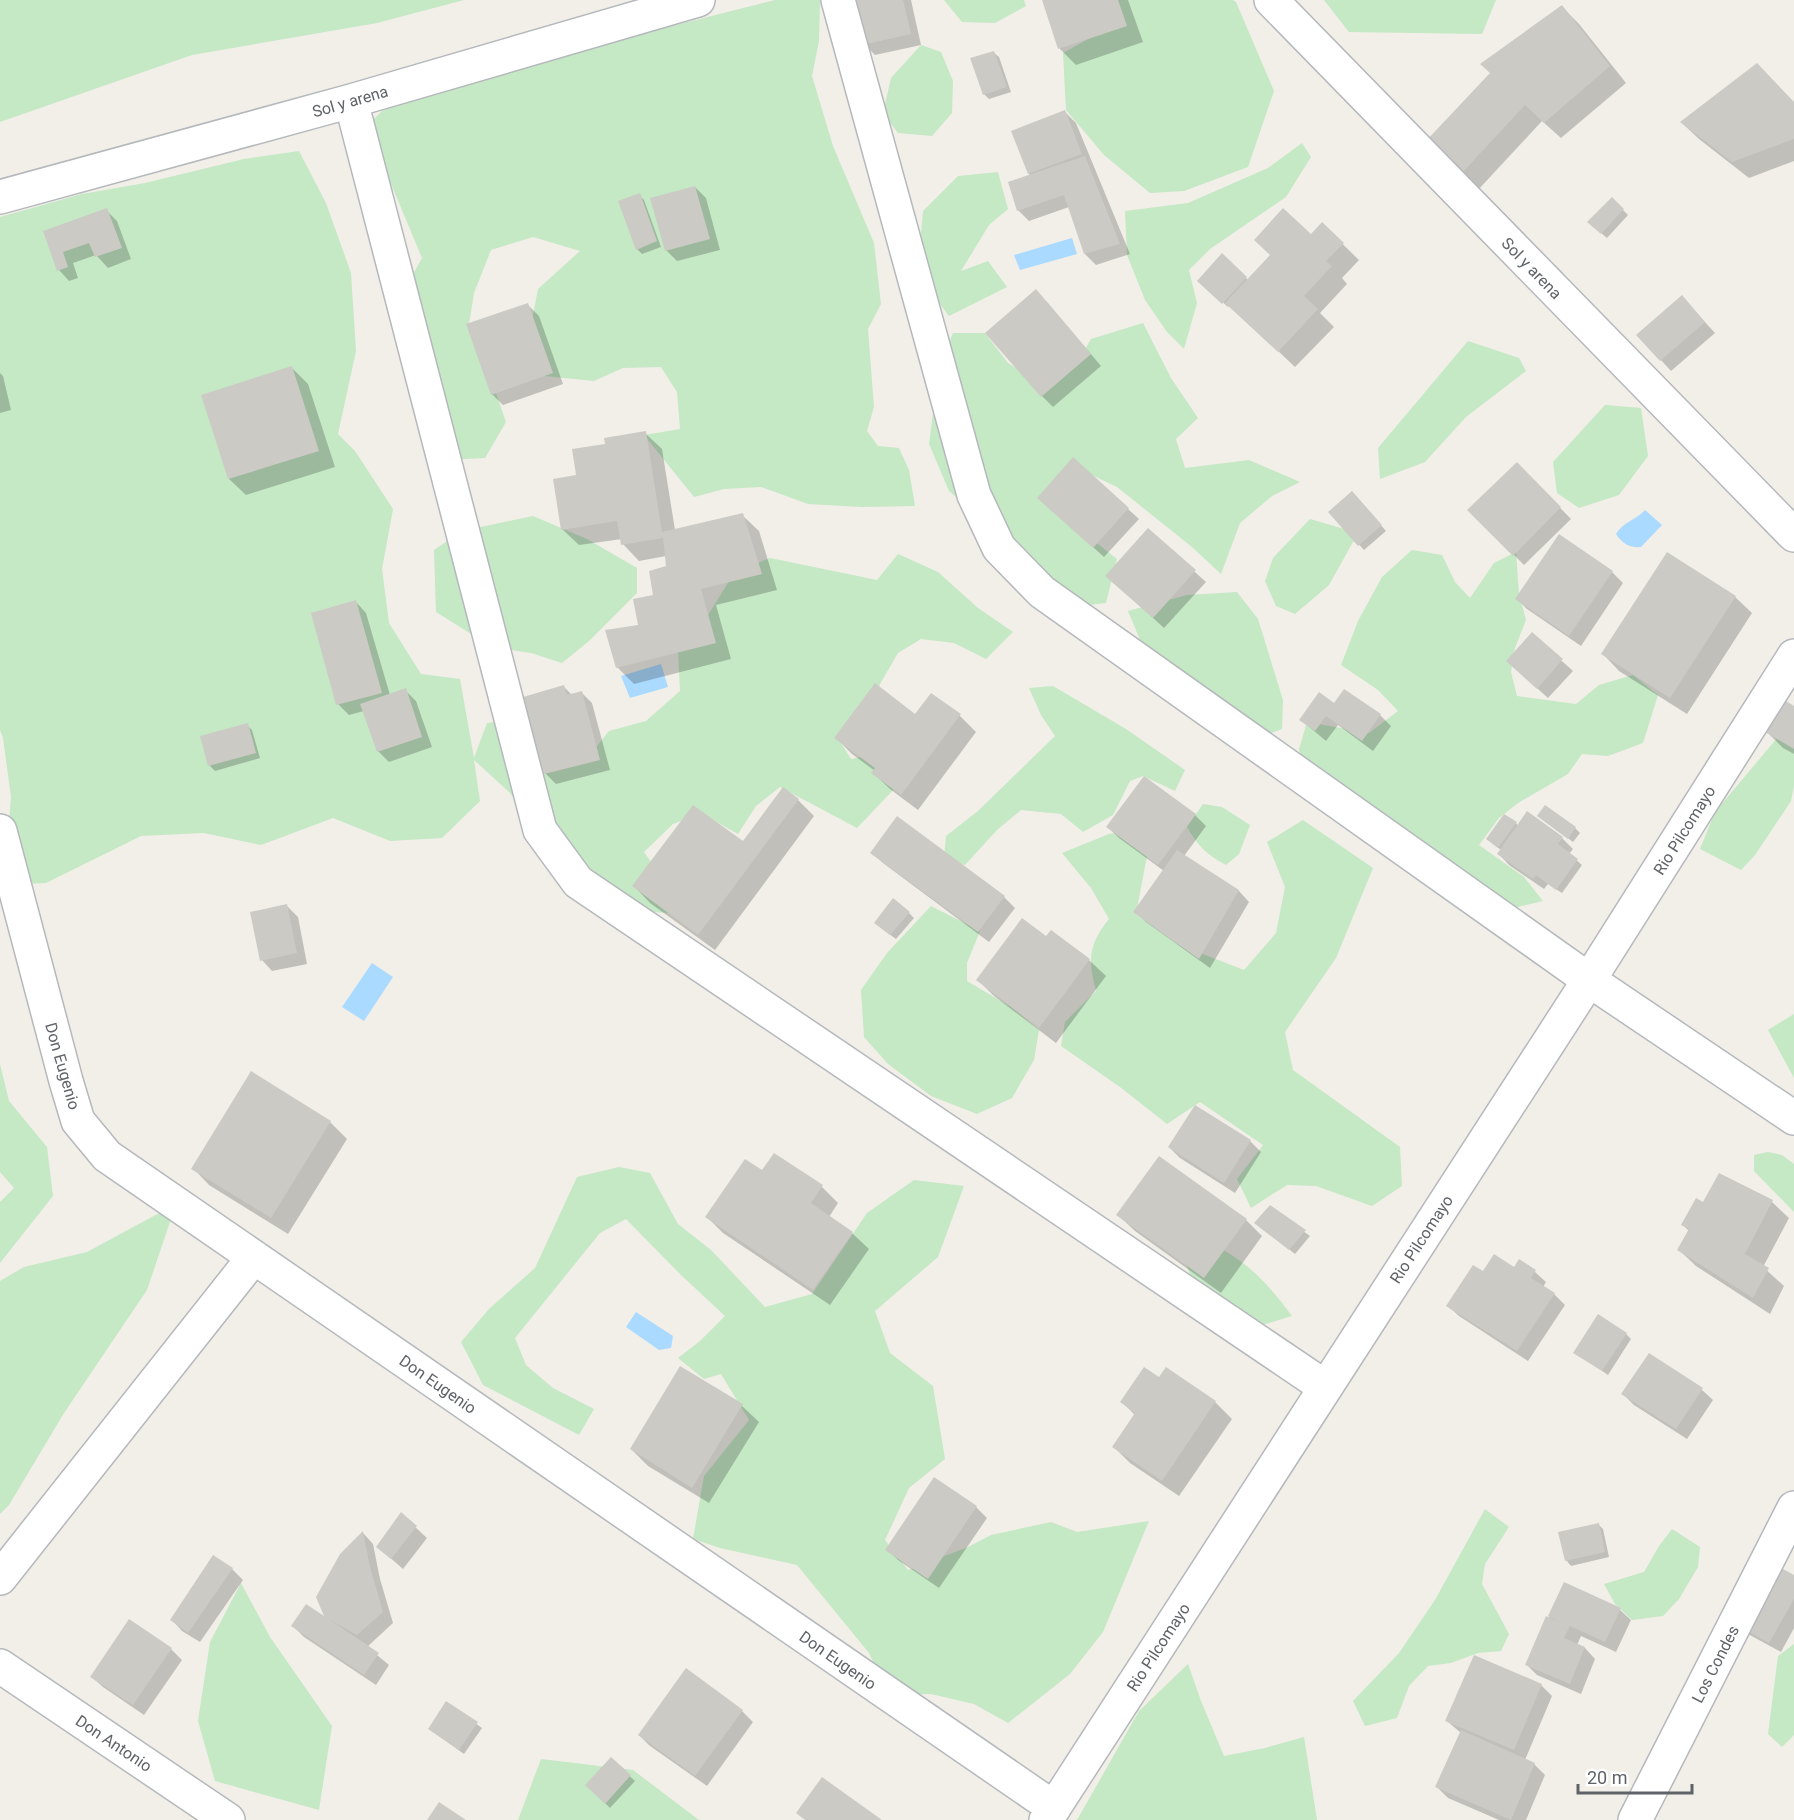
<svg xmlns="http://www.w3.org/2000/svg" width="1794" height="1820" font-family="Roboto,sans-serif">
<rect width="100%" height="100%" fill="#f1efe8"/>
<path fill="#c5e8c5" d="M0 0H464L377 23 192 55 0 122Z
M775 0H820L819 41 812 76 833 146 874 243 881 304 868 329 874 407 867 431 878 446 899 448 909 470 915 506 862 507 808 504 761 487 724 489 694 497 644 435 680 429 677 392 661 367 623 368 594 381 544 376 526 351 538 289 580 251 533 237 491 250 474 293 469 324 482 353 506 422 485 458 444 460 401 296 422 258 384 167 352 141 382 111 462 79Z
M944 0H1024L1026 6 995 23 962 22Z
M1117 0H1233L1236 2 1274 91 1248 167 1184 191 1150 193 1104 155 1066 110 1063 53 1108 28Z
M1324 0H1496L1482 34 1349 32Z
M921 45 941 52 953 81 952 113 932 136 898 133 883 113 891 78Z
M1302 143 1311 157 1286 197 1210 249 1189 270 1197 303 1184 349 1167 332 1145 300 1127 255 1125 211 1188 203 1268 168Z
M299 151 326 203 351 273 356 351 338 434 355 451 393 509 382 569 389 623 421 674 460 679 474 758 487 723 511 720 552 756 585 761 609 731 646 721 680 691 678 652 708 615 734 573 770 558 877 580 898 554 938 572 978 608 1013 632 986 659 954 643 921 639 898 653 880 684 873 711 836 735 851 759 876 754 896 787 857 828 780 787 756 806 738 834 701 813 673 824 644 852 688 914 651 912 603 897 540 830 509 792 474 760 480 801 442 838 390 841 333 818 261 845 204 833 141 836 46 883 24 884 6 855 11 797 3 738 0 730V217L82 194 145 183 244 159Z
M998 172 1008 209 989 225 961 271 988 261 1007 287 949 316 931 292 920 244 923 211 958 176Z
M1143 323 1171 378 1198 418 1176 439 1185 468 1249 460 1300 482 1272 496 1240 523 1221 574 1192 547 1117 487 1077 468 1079 529 1117 559 1106 603 1065 608 989 525 949 491 929 444 939 367 953 333H985L1008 363 1031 378 1076 365 1091 339Z
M1468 341 1519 358 1526 371 1466 417 1425 462 1380 479 1378 448Z
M1605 405 1641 408 1648 456 1619 495 1579 508 1557 493 1553 462Z
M533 516 587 539 637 568V593L589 641 562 663 531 653 492 647 436 612 434 550 462 531Z
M1310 519 1358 533 1329 585 1295 614 1276 606 1265 581 1273 558Z
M1412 550 1442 555 1455 582 1470 598 1494 563 1516 552 1519 594 1526 620 1515 648 1511 672 1517 696 1576 704 1599 685 1633 675 1658 695 1643 743 1608 756 1582 754 1568 774 1518 803 1499 818 1479 845 1524 877 1543 901 1513 908 1305 778 1299 749 1307 722 1369 733 1398 711 1378 690 1341 665 1358 621 1382 577Z
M1237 592 1258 619 1283 700 1282 729 1252 740 1153 671 1128 611 1187 595Z
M1053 686 1126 729 1185 770 1175 791 1143 776 1130 781 1113 815 1083 832 1061 814 1021 810 997 830 965 865 944 859 946 836 978 811 1055 736 1041 715 1029 688Z
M1783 731 1794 742V786L1791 801 1755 855 1741 870 1700 849 1715 812Z
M1203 804 1222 807 1250 825 1239 854 1226 865C1208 856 1197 845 1187 827Z
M1303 820 1373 868 1336 958 1285 1032 1293 1070 1400 1147 1402 1186 1372 1206 1316 1186 1287 1185 1251 1208 1237 1179 1263 1145 1200 1102 1167 1124 1120 1087 1061 1046 1065 1022 1096 991C1088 960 1088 945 1109 919L1091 888 1062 853 1109 834 1157 825 1146 861 1136 914 1177 944 1244 970 1276 933 1285 887 1267 842Z
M931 906 980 931 967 963V981L1011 1007 1039 1030 1034 1060 1012 1098 977 1114 931 1096 888 1064 864 1037 861 990 887 953Z
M1794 1014V1078L1768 1030Z
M0 1064 9 1101 47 1147 53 1196 0 1263V1202L14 1188 0 1172Z
M1768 1152 1782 1155 1794 1164V1212L1754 1171V1155Z
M619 1167 650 1173 678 1224 711 1250 765 1307 812 1294 867 1213 914 1180 964 1186 938 1257 875 1311 890 1353 933 1386 945 1459 909 1488 885 1540 908 1570 968 1547 991 1535 1051 1522 1077 1532 1149 1521 1103 1632 1070 1674 1008 1723 974 1704 931 1694 889 1695 869 1653 797 1565 720 1548 693 1539 704 1476 749 1420 721 1374 704 1379 678 1358 700 1341 725 1316 681 1275 626 1219 600 1233 515 1338 526 1365 553 1388 594 1409 579 1435 483 1385 461 1342 489 1309 535 1268 577 1177Z
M176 1204 147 1290 64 1413 9 1505 0 1514V1281L24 1267 87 1252Z
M1206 1241C1245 1259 1267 1282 1292 1316L1259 1326 1191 1277 1183 1256Z
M1485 1509 1509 1527 1485 1564 1482 1584 1509 1634 1501 1651 1478 1653 1451 1663 1428 1666 1409 1686 1397 1718 1365 1726 1353 1701 1399 1653 1435 1600Z
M1672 1529 1700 1547 1698 1567 1679 1599 1663 1616 1632 1620 1615 1604 1604 1584 1644 1572 1659 1546Z
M241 1583 270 1637 332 1726 319 1810 215 1781 198 1721 210 1642Z
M1794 1644V1735L1782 1747 1768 1734 1778 1656Z
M1188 1664 1201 1701 1224 1756 1265 1748 1304 1737 1317 1820H1077L1139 1711Z
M541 1759 633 1770 699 1820H518Z"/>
<path fill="#aadaff" d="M1072 238 1077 254 1020 270 1014 255Z
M1645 510 1662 525 1641 547C1629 548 1622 543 1616 534 1623 522 1636 520 1645 510Z
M661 664 668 687 630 698 621 676Z
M372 963 393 977 364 1021 342 1007Z
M636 1312 673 1336 671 1348 659 1350 626 1327Z"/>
<path fill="#0003" d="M854 0H911L921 45 875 55 864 44Z
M1043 0H1128L1143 42 1076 65 1060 49Z
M1562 7 1579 24 1626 83 1561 138 1542 121 1478 190 1443 159Z
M993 52 999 57 1011 92 989 99 984 94Z
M1794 103V161L1749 178 1699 139 1682 123Z
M1065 112 1076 123 1130 254 1096 265 1085 254 1069 207 1029 221 1018 210 1030 176 1013 132Z
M695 187 706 198 720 250 677 261 666 250Z
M639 195 644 200 661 247 642 254 637 249Z
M1612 199 1628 215 1607 238 1594 227Z
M106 210 117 221 131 259 108 268 96 255 73 263 78 278 69 281 59 270 45 232Z
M1322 224 1359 260 1342 278 1347 284 1320 313 1334 327 1295 367 1230 305 1228 307 1199 280 1222 255 1248 280 1272 256 1311 236Z
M1555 265 1560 270 1589 303 1547 271Z
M1047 302 1101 366 1053 407 1042 396Z
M528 305 539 316 563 384 503 405 492 394Z
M1692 308 1715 333 1671 371 1638 335Z
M292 368 308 384 335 467 246 495 229 479Z
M0 373 3 376 11 410 0 413Z
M645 433 662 449 675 530 742 515 759 531 777 590 716 605 731 659 634 684 617 667 655 596 668 567 666 556 639 561 623 544 622 539 579 545 562 529 578 476 607 445Z
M1517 464 1571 519 1524 565 1469 510Z
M1357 498 1386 531 1364 550 1330 513Z
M1050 508 1128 509 1139 519 1104 557Z
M1148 530 1206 582 1164 628 1118 586Z
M1612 572 1623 583 1581 646 1527 609 1516 598Z
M1735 597 1752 613 1687 714 1619 671 1603 654Z
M356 602 366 613 390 695 405 690 416 701 432 747 389 762 378 751 364 711 349 715 338 704Z
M1532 634 1573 671 1548 698 1519 672Z
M564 687 572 695 581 692 592 703 610 770 556 784 545 773Z
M1345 691 1380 715 1391 726 1373 751 1338 725 1326 741 1301 720 1335 705Z
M932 695 960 716 976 732 918 810 890 789 873 773 875 771 852 754 836 738 916 716Z
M1794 707V754L1783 748 1767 732Z
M247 725 252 730 260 758 215 771 210 766Z
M798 800 814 816 715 950 650 903 634 886 743 843Z
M1195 815 1206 826 1184 856 1239 891 1249 902 1210 968 1146 922 1135 911 1164 871 1119 838 1108 827Z
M1539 816 1575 828 1580 833 1573 842Z
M897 818 1004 897 1015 908 989 942 883 863 872 853Z
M1516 823 1518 826 1562 838 1573 849 1569 854 1582 865 1562 893 1548 884 1544 889 1509 865 1499 854 1501 850 1493 844Z
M287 906 298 917 307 964 272 971 262 960Z
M909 913 914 918 896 939 881 928Z
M1051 932 1089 960 1106 976 1056 1043 994 996 978 980 1046 938Z
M252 1073 330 1122 347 1139 288 1234 209 1185 193 1168Z
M1196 1107 1250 1141 1261 1152 1235 1193 1180 1158 1169 1147Z
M763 1172 822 1187 838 1203 829 1217 852 1233 869 1249 830 1305 723 1233 707 1217Z
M1772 1202 1789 1218 1763 1267 1784 1286 1770 1314 1696 1266 1679 1250 1689 1231 1683 1225 1704 1204Z
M1270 1207 1310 1236 1295 1254 1261 1227Z
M1118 1215 1246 1220 1262 1236 1221 1293 1135 1231Z
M1515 1269 1535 1272 1546 1282 1543 1287 1554 1294 1565 1305 1528 1361 1459 1316 1448 1306 1483 1273Z
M1626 1334 1631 1339 1608 1375 1575 1352Z
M681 1368 742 1406 759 1422 709 1503 648 1466 631 1449Z
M1167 1369 1215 1402 1232 1419 1179 1496 1130 1463 1114 1447 1135 1415 1122 1402 1160 1380Z
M1702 1390 1713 1400 1687 1439 1634 1405 1623 1394Z
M935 1479 976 1507 987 1518 939 1588 898 1560 887 1549Z
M401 1514 427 1538 403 1569 378 1547Z
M1598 1524 1603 1529 1609 1557 1571 1566 1566 1560Z
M363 1533 373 1544 380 1579 393 1623 367 1647 389 1665 376 1685 304 1637 293 1626 327 1620Z
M1771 1564 1794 1577V1628L1781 1652 1748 1634Z
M232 1569 243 1580 200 1642 182 1631 172 1620Z
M1565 1584 1620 1610 1631 1620 1616 1652 1581 1636 1577 1645 1585 1648 1595 1659 1581 1694 1537 1675 1527 1665Z
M171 1649 182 1660 144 1715 103 1687 92 1677Z
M1541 1685 1552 1696 1525 1760 1534 1764 1545 1775 1526 1820H1499L1448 1798 1437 1787 1461 1733 1447 1721Z
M447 1703 482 1728 464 1754 429 1729Z
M742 1711 753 1722 707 1786 650 1746 639 1735Z
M611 1759 635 1781 610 1808 587 1785Z"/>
<path fill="#cccac5" d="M852 0H903L911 34 862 45Z
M1042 0H1118L1127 26 1058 49Z
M1562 5 1610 66 1544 123 1525 105 1460 175 1425 142 1490 73 1480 64Z
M994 51 1007 87 983 95 970 58Z
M1757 63 1794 102V139L1732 162 1680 122Z
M1065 110 1082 154 1028 174 1011 131Z
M1085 156 1120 244 1084 254 1064 195 1017 211 1008 182Z
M695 186 710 239 665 251 650 198Z
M640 193 657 241 636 250 618 201Z
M1612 197 1624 209 1601 234 1587 222Z
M107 208 122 248 95 257 89 243 63 252 68 267 57 271 43 231Z
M1283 208 1311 234 1322 222 1344 243 1326 261 1332 266 1304 296 1318 309 1278 352 1225 303 1270 255 1254 240Z
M1222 253 1247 277 1222 304 1197 281Z
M1036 289 1091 354 1041 397 985 333Z
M1682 295 1705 322 1660 361 1636 335Z
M528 303 553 373 491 395 466 324Z
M292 366 319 451 228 479 201 395Z
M646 431 662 532 743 513 762 574 701 589 716 643 616 668 605 630 638 625 633 599 653 595 649 571 666 566 663 538 621 545 617 521 561 530 553 479 576 475 572 449 605 444 604 438Z
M1073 457 1129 508 1093 548 1037 498Z
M1517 462 1561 507 1513 556 1467 510Z
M1352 491 1382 525 1358 546 1328 512Z
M1148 528 1196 570 1153 618 1105 576Z
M1559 534 1613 571 1569 636 1515 599Z
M1667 552 1736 596 1670 698 1601 654Z
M356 600 382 693 336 705 311 613Z
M1532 632 1563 659 1537 689 1506 661Z
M875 683 915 714 931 693 961 714 901 795 871 773 875 768 834 738Z
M564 685 567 695 582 691 600 760 544 774 523 697Z
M406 688 422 737 377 752 360 704Z
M1344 689 1381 714 1362 741 1326 716 1315 731 1299 720 1319 692 1334 703Z
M1786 701 1794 706V749L1765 732Z
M248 723 256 753 208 766 200 736Z
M1144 776 1196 814 1158 865 1106 827Z
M783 787 799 799 698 935 632 886 693 805 743 841Z
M1545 805 1576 827 1568 839 1537 816Z
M1527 811 1563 837 1558 844 1578 859 1556 890 1536 875 1533 879 1497 854Z
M1504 814 1517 822 1498 848 1486 839Z
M897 816 1005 896 978 932 870 853Z
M1177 850 1239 890 1199 959 1133 912Z
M893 898 910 912 890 935 874 923Z
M287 904 297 953 260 961 250 912Z
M1022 918 1046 936 1051 930 1090 959 1039 1028 976 980Z
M251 1071 331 1121 271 1218 191 1169Z
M1195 1105 1251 1140 1224 1183 1168 1147Z
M774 1153 823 1185 811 1203 853 1232 813 1290 705 1217 745 1159 762 1170Z
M1159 1156 1247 1219 1204 1278 1116 1215Z
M1719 1173 1773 1200 1745 1254 1769 1268 1753 1298 1677 1250 1689 1229 1681 1225 1696 1198 1703 1202Z
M1270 1205 1306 1230 1289 1250 1254 1223Z
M1494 1254 1514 1267 1519 1259 1536 1270 1531 1278 1555 1293 1517 1351 1446 1306 1473 1265 1483 1271Z
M1598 1314 1627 1333 1602 1371 1573 1353Z
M1649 1353 1703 1388 1676 1429 1621 1394Z
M680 1366 743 1404 692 1488 630 1449Z
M1144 1367 1159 1377 1166 1367 1216 1401 1162 1481 1112 1447 1135 1413 1120 1402Z
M934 1477 977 1506 928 1579 885 1550Z
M401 1512 417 1526 391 1559 376 1547Z
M1599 1523 1605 1552 1565 1561 1558 1532Z
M363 1531 370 1567 383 1612 357 1635 330 1620 379 1653 364 1675 291 1626 306 1604 324 1616 316 1597 340 1554Z
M213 1555 233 1568 188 1633 170 1620Z
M1770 1562 1794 1575V1599L1769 1643 1735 1624Z
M1564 1582 1621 1608 1605 1642 1570 1626 1564 1638 1585 1647 1570 1684 1525 1665 1546 1616 1559 1622 1548 1616Z
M129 1619 172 1648 133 1705 90 1677Z
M1474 1655 1542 1684 1514 1750 1445 1721Z
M686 1668 743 1710 695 1776 638 1735Z
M446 1701 478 1722 459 1750 428 1729Z
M1461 1730 1535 1763 1511 1820 1435 1787Z
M611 1757 631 1775 605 1804 585 1785Z
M822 1777 882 1820H805L796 1813Z
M439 1802 466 1820H427Z"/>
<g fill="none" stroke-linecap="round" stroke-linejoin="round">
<defs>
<path id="minor" d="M838 0 974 495 999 548 1042 592 1589 980 1794 1118
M1271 0 1794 535
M351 101 540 830 578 882 1325 1387
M0 197 351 101 698 0
M0 831 66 1081 78 1121 107 1156 1054 1808
M0 1578 254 1257
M0 1666 228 1820
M1046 1820 1589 980 1794 656
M1635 1820 1794 1508"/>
</defs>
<use href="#minor" stroke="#b5b8bc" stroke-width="36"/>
<use href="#minor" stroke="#fff" stroke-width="33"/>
</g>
<g text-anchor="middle" stroke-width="4.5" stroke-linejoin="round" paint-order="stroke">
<g font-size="16" fill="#5f6368" stroke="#fff">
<text transform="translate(350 101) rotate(-16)" y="6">Sol y arena</text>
<text transform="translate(1532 268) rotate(46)" y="6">Sol y arena</text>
<text transform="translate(1684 830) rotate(-58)" y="6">Rio Pilcomayo</text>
<text transform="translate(63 1066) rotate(74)" y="6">Don Eugenio</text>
<text transform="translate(1421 1239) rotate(-57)" y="6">Rio Pilcomayo</text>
<text transform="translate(438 1384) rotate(35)" y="6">Don Eugenio</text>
<text transform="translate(1158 1647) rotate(-57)" y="6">Rio Pilcomayo</text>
<text transform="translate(838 1660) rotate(35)" y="6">Don Eugenio</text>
<text transform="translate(1715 1664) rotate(-63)" y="6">Los Condes</text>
<text transform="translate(114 1743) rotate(34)" y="6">Don Antonio</text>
</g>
</g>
<path d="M1578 1784v9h114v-9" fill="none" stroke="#5f6368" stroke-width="3"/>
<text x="1587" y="1784" font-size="18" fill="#5f6368" stroke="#ffffff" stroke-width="4.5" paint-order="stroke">20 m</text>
</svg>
